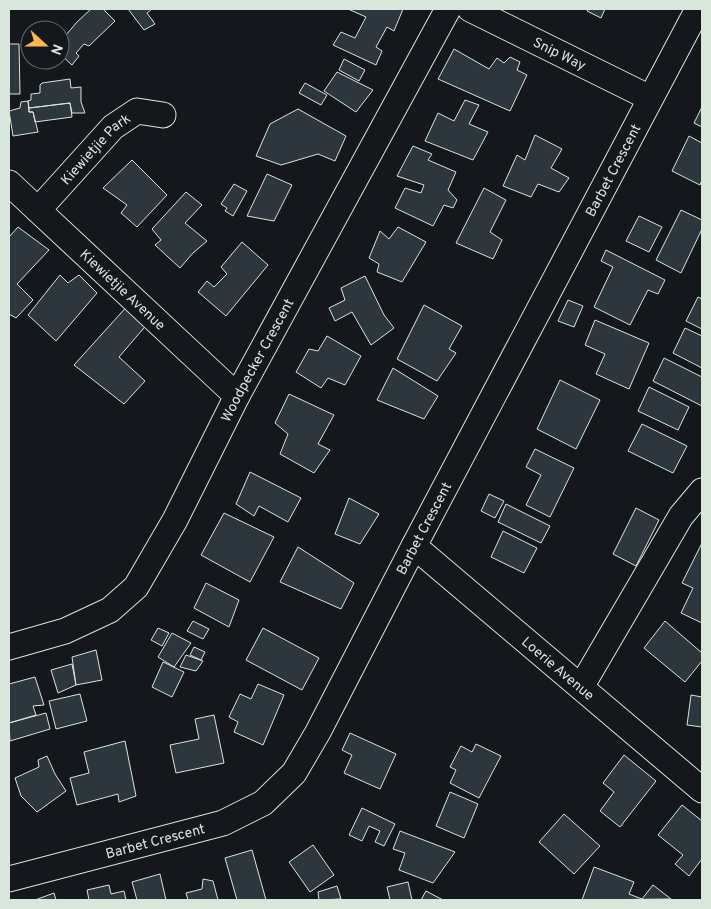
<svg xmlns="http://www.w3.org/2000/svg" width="711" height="909" font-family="Overpass,sans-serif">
<rect width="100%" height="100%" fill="#14181c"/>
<path fill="#2c363c" stroke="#d8e6dc" d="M91 9H103L115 21 89 46 84 44 76 53 79 56 72 65 60 54V42L77 22Z
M128 9H152L147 13 155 24 144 30Z
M348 9H403L394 31 387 27 376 47 382 51 376 65 333 45 341 32 355 38 366 17Z
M588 9H605L601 18 587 11Z
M9 44H19L20 94H9Z
M454 49 489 69 497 58 504 63 510 57 520 62 517 70 527 75 510 111 438 79Z
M344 59 365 70 359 81 339 70Z
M337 72 373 90 356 112 324 91Z
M70 79 71 88 81 87V102L85 113H72L70 103 29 108 28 101 31 100V94L40 93V85L42 83Z
M305 83 327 95 321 105 299 93Z
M465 100 479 105 469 124 488 132 473 160 425 141 438 113 454 121Z
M28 101 29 112H33L38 132 13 136 9 111 20 108 21 102Z
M70 103 72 117 35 122 33 112H29V108Z
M702 107V127L694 123Z
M298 109 346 136 335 161 318 154 281 165 256 156 270 124Z
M535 135 562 149 551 168 569 178 559 192 538 184 531 197 503 186 517 155 525 160Z
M689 136 702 143V180L700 185 672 171Z
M413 146 432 154 428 160 456 172 448 190 457 200 453 208 444 205 433 226 395 208 405 188 421 193 424 185 397 176Z
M132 160 167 195 137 227 121 213 127 205 103 188Z
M267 174 292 185 274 221 247 216Z
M234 184 247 191 233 216 225 211 227 208 221 204Z
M484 188 506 200 490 232 502 240 493 259 456 243Z
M186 192 202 205 185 223 207 241 193 253 180 268 155 245 161 240 152 229Z
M681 210 702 220V229L681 273 656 260Z
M639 216 662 227 649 252 626 241Z
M18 227 49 250 17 284 33 300 16 318 9 314V237Z
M398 227 426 242 402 282 377 272 379 264 369 258 380 231 389 239Z
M242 242 268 265 226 316 198 292 207 281 214 287 227 274 221 267Z
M606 250 665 280 658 294 648 290 630 325 594 307 613 267 601 261Z
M60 275 68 283 79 275 97 293 56 341 28 315Z
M365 276 384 315 394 328 371 345 352 312 335 321 329 308 345 300 341 288Z
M698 297 702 299V329L686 321Z
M568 300 583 306 574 327 558 321Z
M130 303 149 322 119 357 145 381 124 404 74 365Z
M424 305 462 326 449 349 456 353 437 381 397 359Z
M595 320 649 343 629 389 596 374 605 354 585 345Z
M685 328 702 336V368L673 353Z
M327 336 361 356 345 385 328 378 321 388 296 372 309 349 318 351Z
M664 358 702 377V406L653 381Z
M393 368 438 396 424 419 377 400Z
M560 380 600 400 576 449 537 429Z
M649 387 689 407 678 430 638 411Z
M289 394 334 415 318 444 330 450 314 473 280 454 288 434 275 423Z
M642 424 687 446 673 473 628 451Z
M535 449 574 468 550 517 526 505 541 475 526 467Z
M250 472 301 498 288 522 259 506 254 516 236 504Z
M489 494 504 501 495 518 481 511Z
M349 498 379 514 360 544 335 534Z
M506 504 550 526 541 543 498 522Z
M636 508 659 520 636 566 613 554Z
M224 513 274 537 250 582 201 555Z
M503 531 537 548 524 573 491 557Z
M702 543V623L681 613 693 588 682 583Z
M298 547 354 583 341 609 280 582Z
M206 583 239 600 229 627 194 608Z
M193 621 209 629 203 639 187 631Z
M665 621 702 653V661L685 682 644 648Z
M158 628 169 633 162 646 151 640Z
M263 628 319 658 302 690 246 660Z
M172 633 191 643 174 667 158 657Z
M194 647 205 652 201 660 190 655Z
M96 650 102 680 76 685 72 657Z
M186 655 203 661 196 671 180 667Z
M163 662 184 672 172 697 152 687Z
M72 664 76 685 58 693 51 670Z
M35 677 44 705 33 706 36 715 9 723V684Z
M258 684 284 695 263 745 234 732 238 722 229 717 240 694 251 699Z
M80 694 87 721 56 729 49 701Z
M691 695 702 697V727L687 725Z
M46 713 50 729 10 741 9 723Z
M214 715 224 763 176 773 170 745 199 739 195 719Z
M350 733 396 754 380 789 344 773 352 755 342 750Z
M125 741 136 796 119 802 118 794 77 805 70 778 89 773 84 752Z
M476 744 501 756 479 798 450 783 456 770 450 767 461 746 472 752Z
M624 755 656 781 620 827 600 811 614 792 603 783Z
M47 756 55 774 66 791 37 812 21 796 15 778 39 767 38 760Z
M450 792 478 804 464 838 436 826Z
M682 805 702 821V859L689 876 675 864 683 855 658 835Z
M362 808 395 824 384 846 375 842 380 831 369 826 362 841 349 835Z
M564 814 600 846 574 874 539 842Z
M400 831 455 852 433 883 399 870 405 853 393 849Z
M313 845 334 875 310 892 289 862Z
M252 850 266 900H237L225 858Z
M594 867 634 882 629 894 642 899 653 885 671 899 582 900Z
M160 874 166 900H137L132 882Z
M203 879 213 881 218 900H188L186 893 202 889Z
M408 882 412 900H390L387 887Z
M109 885 111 894 124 891 126 900H89L87 890Z
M337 886 341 899 319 900 318 892Z
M426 891 443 900H421Z
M54 893 56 900H32H35Z"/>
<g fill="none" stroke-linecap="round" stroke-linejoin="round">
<defs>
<g id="minor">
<path id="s1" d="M470 9 650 98"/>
<path id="s2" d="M9 183 237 396"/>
<path id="s3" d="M38 210 113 127 137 111 163 115"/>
<path id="s4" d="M414 546 702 790"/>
<path id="s5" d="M9 647 65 631 110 610 136 587 175 520 237 396 448 9"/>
<path d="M581 687 681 516 702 491"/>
<path id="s6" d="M9 879 223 823 263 803 294 773 318 732 414 546 698 9"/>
</g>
</defs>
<use href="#minor" stroke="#d8e6dc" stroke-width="27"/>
<use href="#minor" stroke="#14181c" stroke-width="25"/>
</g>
<g text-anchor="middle" stroke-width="4" stroke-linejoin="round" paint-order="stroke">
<g font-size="14" fill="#d8e6dc" stroke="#14181c">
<text dy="5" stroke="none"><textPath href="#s1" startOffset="100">Snip Way</textPath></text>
<text dy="5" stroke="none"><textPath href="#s3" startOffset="84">Kiewietjie Park</textPath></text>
<text dy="5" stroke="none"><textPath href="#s6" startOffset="991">Barbet Crescent</textPath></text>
<text dy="5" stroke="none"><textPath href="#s2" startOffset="156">Kiewietjie Avenue</textPath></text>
<text dy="5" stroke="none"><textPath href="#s5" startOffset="400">Woodpecker Crescent</textPath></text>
<text dy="5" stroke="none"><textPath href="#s6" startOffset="586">Barbet Crescent</textPath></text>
<text dy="5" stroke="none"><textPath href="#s4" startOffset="189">Loerie Avenue</textPath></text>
<text dy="5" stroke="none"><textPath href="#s6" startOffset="151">Barbet Crescent</textPath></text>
</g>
</g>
<rect width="711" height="909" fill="none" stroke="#d8e6dc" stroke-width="20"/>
<g transform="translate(45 45) rotate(111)"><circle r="24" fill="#14181c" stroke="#626a69"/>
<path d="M0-4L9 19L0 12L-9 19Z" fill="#ffb74d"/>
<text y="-8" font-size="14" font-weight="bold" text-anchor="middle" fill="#d8e6dc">N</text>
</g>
</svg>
